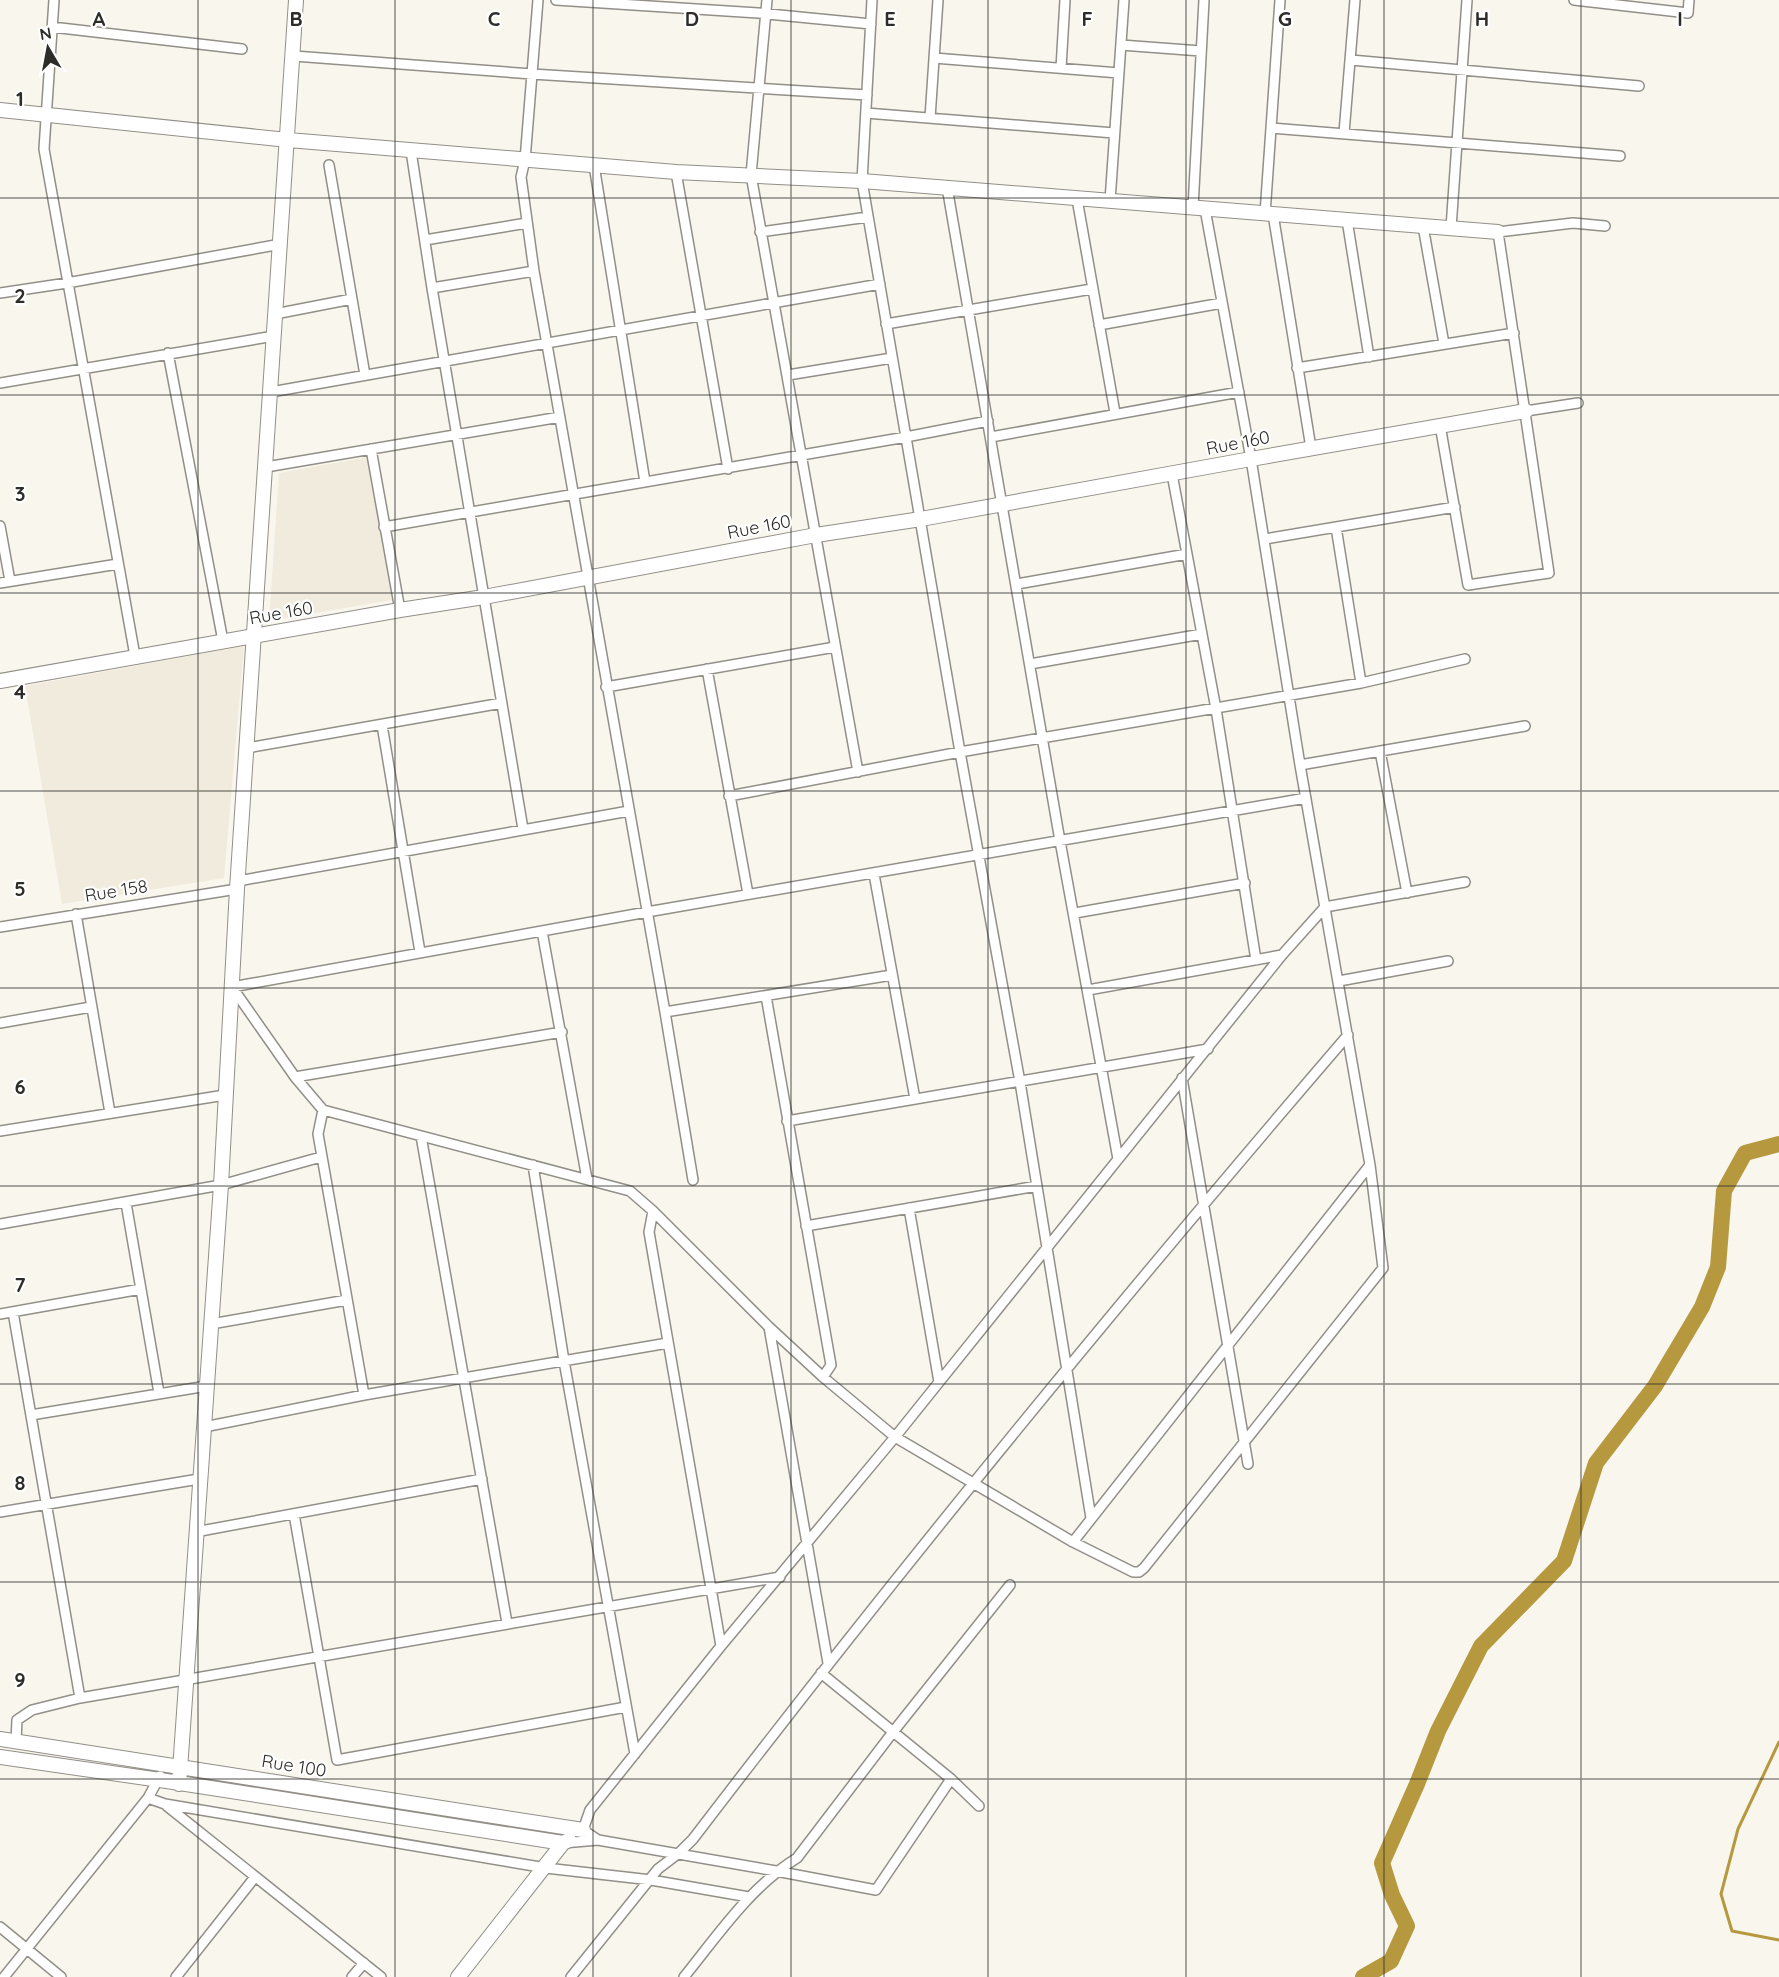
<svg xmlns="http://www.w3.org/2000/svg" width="1779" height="1977" font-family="Quicksand,sans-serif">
<rect width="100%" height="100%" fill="#f9f6ee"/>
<path fill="#f0ebdc" d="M368 457 392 600 269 621 279 473Z
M244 646 224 878 62 904 25 686Z"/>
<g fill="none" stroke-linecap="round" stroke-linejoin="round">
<path stroke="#b6993f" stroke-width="3" d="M1779 1742 1738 1829 1721 1894 1732 1931 1779 1940"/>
<path stroke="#b6993f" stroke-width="16" d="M1363 1977 1391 1961 1407 1926 1392 1895 1382 1863 1417 1784 1438 1731 1481 1646 1564 1561 1596 1463 1655 1386 1702 1307 1718 1267 1724 1191 1745 1153 1779 1144"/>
<defs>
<path id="street" d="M54 0 44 149 135 656
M538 0 525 160 521 177 534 271 665 1012 693 1180
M556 0 758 13 871 24
M767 0 751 175 858 772
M872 0 862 181 960 752 1020 1082 1091 1518
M1574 0 1688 13 1689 0
M52 27 242 49
M1121 45 1201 51
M294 56 532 74 867 95
M934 58 1119 73
M1351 60 1639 86
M1061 68 1065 0
M866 113 1114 133
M930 118 938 0
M1271 128 1620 156
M1344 133 1355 0
M411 151 432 288 523 829
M329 165 365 375
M594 165 645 482
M676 172 728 469
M947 187 1060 841 1118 1159
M1077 199 1115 413
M1110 201 1124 0
M1193 208 1204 0
M1205 209 1251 459 1300 765 1370 1165 1383 1268 1144 1568 1139 1572H1133L1073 1542 895 1437 823 1377 769 1327 653 1211 630 1191 323 1110 295 1077 232 987 647 912 1306 798
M1265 214 1280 0
M1273 214 1311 448
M1347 220 1369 357
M1423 226 1444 344
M1451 228 1467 0
M760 232 868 217
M425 240 527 223
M432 288 534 271
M0 293 67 283 281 244
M275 314 352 299
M886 324 1092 289
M1099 325 1222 303
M168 353 223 641
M1297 368 1514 333
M788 375 892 358
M0 383 274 336
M271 392 880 284
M1526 411 1578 403
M1440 425 1468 585 1549 573 1498 232 1573 223 1605 226
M991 437 1239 392
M371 449 400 610
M266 467 560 417
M1172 474 1216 709 1256 960
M0 526 10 581
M384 527 906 437 988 421
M1336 527 1361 683
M1265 539 1455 507
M0 583 118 564
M1017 584 1187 554
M1030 664 1202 634
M707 669 748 894
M606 687 835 647
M382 725 420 952
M247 748 502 703
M1380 751 1407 893
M1300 765 1525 726
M729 796 960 752 1361 683 1465 659
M874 874 915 1099
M238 881 629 811
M1075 913 1245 883
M76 914 110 1113
M0 927 237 889
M542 931 587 1179
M1339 981 1448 961
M1088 990 1282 955
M766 996 831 1365 823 1377
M665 1012 892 975
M0 1023 91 1007
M295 1077 562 1032
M1182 1078 1248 1464
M323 1110 318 1134 364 1395
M787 1121 1208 1049
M0 1131 225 1095
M421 1136 507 1623
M533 1165 564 1361 635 1754
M126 1203 159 1393
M909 1208 939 1382
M653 1211 649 1232 721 1646
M0 1224 221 1185 321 1157
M806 1226 1037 1186
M13 1312 80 1698
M0 1314 141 1289
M211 1324 347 1300
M769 1327 828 1663
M31 1415 207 1386
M204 1427 364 1395 668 1343
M0 1512 199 1479
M294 1514 337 1760 626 1707
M195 1532 482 1479
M1073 1542 1370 1165
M821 1673 951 1779 979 1806
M16 1741 17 1720 32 1710 80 1698 780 1577
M148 1798 165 1804 546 1868 651 1880 749 1897
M167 1806 381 1977
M598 1840 583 1830 590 1810 721 1646 895 1437 1282 955 1325 907 1465 882
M563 1843 598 1840 776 1871 876 1890 951 1779
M0 1927 61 1977
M4 1977 148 1798 160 1776
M176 1977 255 1877
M352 1977 364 1963
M571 1977 658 1869 679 1853 693 1839C903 1564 1123 1297 1348 1035
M684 1977C718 1935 750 1887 797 1858L893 1732 1010 1585"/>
<path id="secondary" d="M0 110 288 140 676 172 862 181 1498 232
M0 681 400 610 484 597 816 535 921 519 1251 459 1526 411
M0 1739 583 1830
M0 1757 160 1780 563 1843
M179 1784 221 1185 237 889 296 0
M458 1977 563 1843 569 1840"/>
</defs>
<use href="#street" stroke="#928f88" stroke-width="12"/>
<use href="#secondary" stroke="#928f88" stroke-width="16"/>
<use href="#street" stroke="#fff" stroke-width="9"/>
<use href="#secondary" stroke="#fff" stroke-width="14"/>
</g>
<path fill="none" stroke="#2d2c29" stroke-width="1.5" stroke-opacity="0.55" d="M198 0V1977M395 0V1977M593 0V1977M791 0V1977M988 0V1977M1186 0V1977M1384 0V1977M1581 0V1977M0 198H1779M0 395H1779M0 593H1779M0 791H1779M0 988H1779M0 1186H1779M0 1384H1779M0 1582H1779M0 1779H1779"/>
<g text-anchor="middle" stroke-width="4.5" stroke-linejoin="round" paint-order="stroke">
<g font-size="18" fill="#2d2c29" stroke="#fff">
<text transform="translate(1238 443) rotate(-11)" y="6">Rue 160</text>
<text transform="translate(759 527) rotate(-11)" y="6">Rue 160</text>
<text transform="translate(281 613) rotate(-10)" y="6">Rue 160</text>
<text transform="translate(116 891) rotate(-9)" y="6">Rue 158</text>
<text transform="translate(294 1766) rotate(9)" y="6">Rue 100</text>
</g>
</g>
<g font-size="20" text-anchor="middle" font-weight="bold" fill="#2d2c29" stroke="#fff" stroke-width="4.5" stroke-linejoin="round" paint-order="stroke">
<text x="99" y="26">A</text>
<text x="296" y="26">B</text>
<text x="494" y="26">C</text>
<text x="692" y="26">D</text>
<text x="890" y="26">E</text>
<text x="1087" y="26">F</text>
<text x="1285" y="26">G</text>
<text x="1482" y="26">H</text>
<text x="1680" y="26">I</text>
<text x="20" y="106">1</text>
<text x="20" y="303">2</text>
<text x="20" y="501">3</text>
<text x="20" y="699">4</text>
<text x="20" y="896">5</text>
<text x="20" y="1094">6</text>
<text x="20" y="1292">7</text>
<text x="20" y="1490">8</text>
<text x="20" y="1687">9</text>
</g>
<g transform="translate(48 48) rotate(350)" stroke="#ffffff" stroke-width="4.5" paint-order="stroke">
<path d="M0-4.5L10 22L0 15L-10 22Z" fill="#2d2c29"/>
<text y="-9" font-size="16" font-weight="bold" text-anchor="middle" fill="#2d2c29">N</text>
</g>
</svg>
